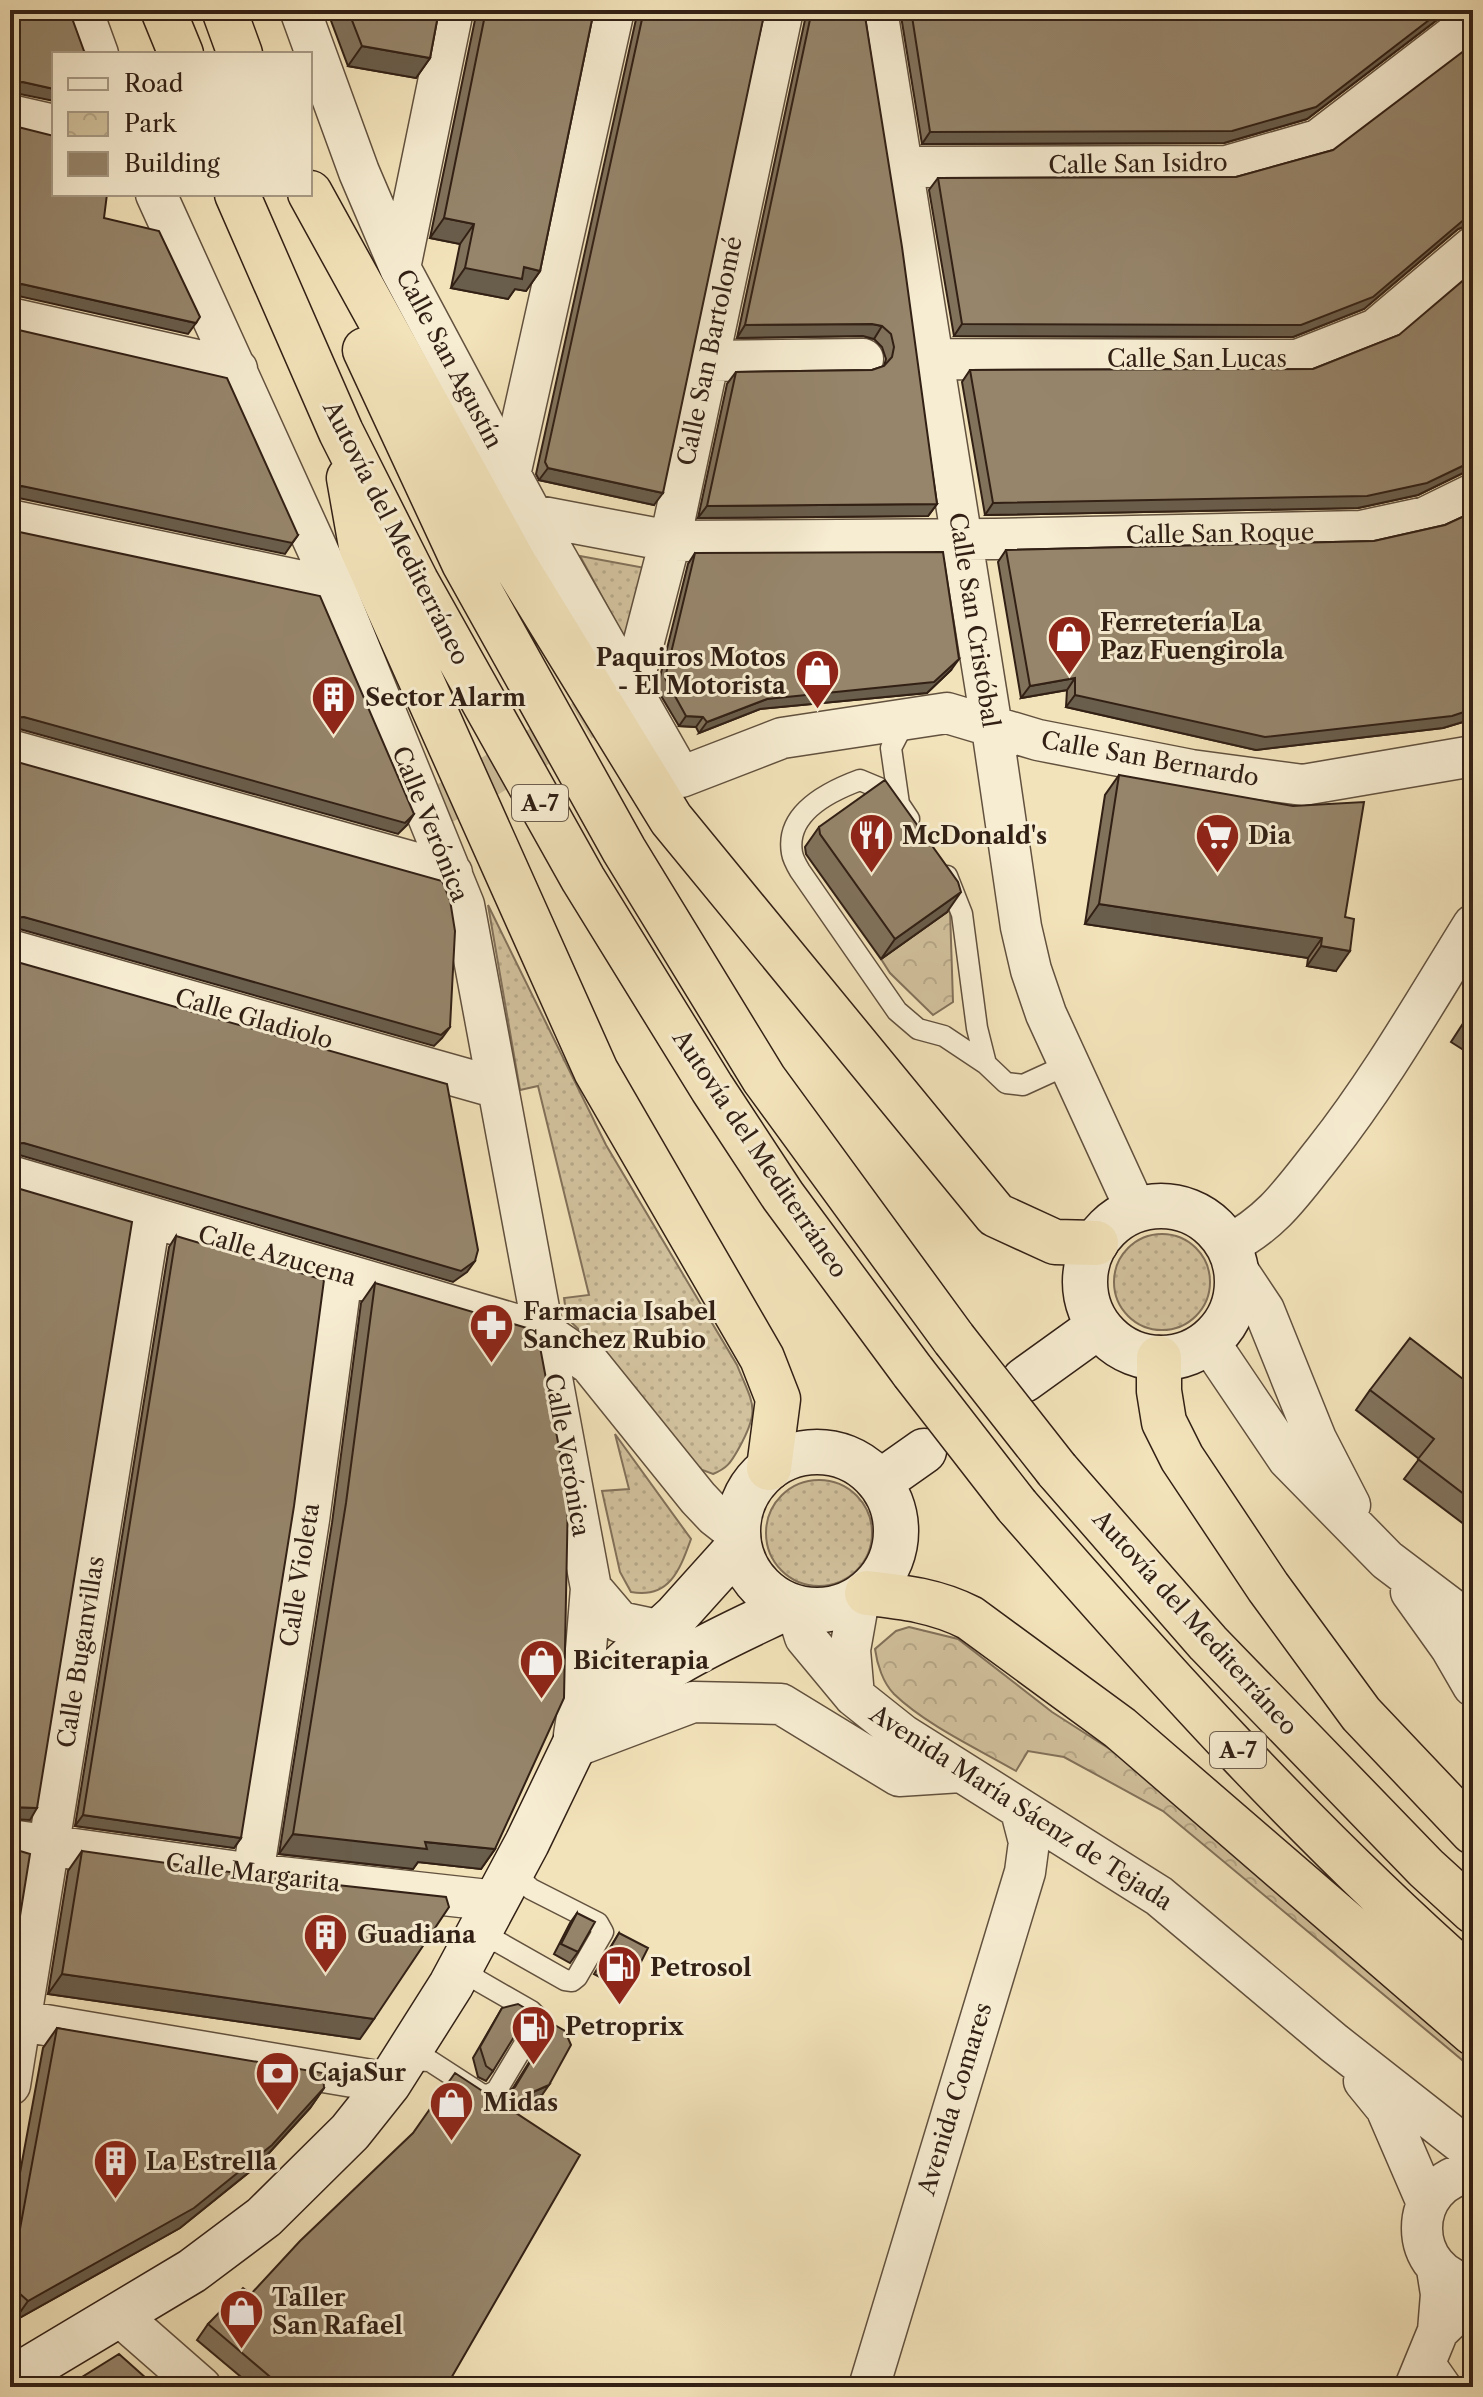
<svg xmlns="http://www.w3.org/2000/svg" width="1483" height="2397" font-family="'Libre Caslon Text',serif">
<defs>
<pattern id="grass-dots" width="8" height="8" patternUnits="userSpaceOnUse" patternTransform="scale(2)"><rect width="8" height="8" fill="#d2c29e"/><path d="M2 2h.1M6 6h.1" fill="none" stroke="#b5a687" stroke-width="1.8" stroke-linecap="round"/></pattern>
<pattern id="park-crowns" width="20" height="18" patternUnits="userSpaceOnUse" patternTransform="scale(2)"><rect width="20" height="18" fill="#d2c29e"/><path d="M2 6a3 3 0 1 1 6 0M12 15a3 3 0 1 1 6 0" fill="none" stroke="#b5a687"/></pattern>
</defs>
<rect width="100%" height="100%" fill="#f3e3ba"/>
<filter id="stains"><feTurbulence type="fractalNoise" baseFrequency=".0025" numOctaves="4"/><feColorMatrix values="0 0 0 0 .2 0 0 0 0 .09 0 0 0 0 .02 0 0 0 .5 -.17"/></filter>
<radialGradient id="worn" r=".72"><stop offset=".6" stop-color="#630" stop-opacity="0"/><stop offset="1" stop-color="#630" stop-opacity=".3"/></radialGradient>
<path fill="url(#grass-dots)" stroke="#82715a" stroke-width="2" d="M580 556 645 568 624 637Z
M488 905 606 1145 737 1365C753 1405 761 1408 739 1448 731 1462 728 1468 713 1474L697 1468 610 1360 567 1318 564 1298 589 1295 538 1086 520 1090Z
M1114 1282a48 48 0 1 1 96 0a48 48 0 1 1-96 0Z
M615 1434 691 1539C680 1569 670 1599 631 1592L620 1572 602 1491 629 1489Z
M766 1533a53 53 0 1 1 106 0a53 53 0 1 1-106 0Z"/>
<path fill="url(#park-crowns)" stroke="#82715a" stroke-width="2" d="M950 910 953 1002 933 1015 890 973 881 959Z
M909 1627 958 1639 1052 1712 1147 1773 1473 2040V2069L1163 1811 1064 1757 1028 1751 1016 1771C978 1749 926 1725 894 1694 883 1683 877 1664 875 1649L896 1631Z"/>
<g fill="none" stroke-linecap="round" stroke-linejoin="round">
<path stroke="#ccbc99" stroke-width="40" stroke-dasharray="40 20" stroke-linecap="butt" d="M427 814 631 691"/>
<defs>
<path id="lane" d="M906 719 891 748 899 804 909 819
M896 801 884 790 860 780C830 791 785 813 792 853 793 859 797 866 800 871L897 1011 918 1029 944 1036 986 1064
M947 876 962 914 977 1028 986 1064 1006 1083 1023 1085 1069 1064
M476 1941 498 1942 565 1980 572 1981 577 1977 603 1932 598 1923 531 1889 512 1871
M405 2060 430 2061 481 2094 489 2095 497 2090 537 2023 536 2016 531 2011 477 1980 464 1961
M1429 2353 1450 2383 1448 2387"/>
<path id="street" d="M82 10 98 54
M300 10 359 172 400 268 532 515 681 777 782 738 947 713 1038 740 1191 770 1303 785 1473 756
M877 10 992 728 1021 927 1031 970 1046 1014 1136 1210
M10 115 54 125
M904 167 1227 166 1318 140 1473 21
M156 194 335 588 464 905 591 1588 584 1674 574 1735
M400 268 453 10
M10 318 237 369
M934 359 1297 360 1376 329 1473 247
M708 361 863 359
M510 475 614 10
M532 515 670 541 995 539 1361 531 1426 517 1473 494
M10 520 335 588
M631 691 670 541 783 10
M10 750 452 873
M10 950 498 1088
M10 1176 545 1333 590 1364 698 1498 715 1516 738 1534
M1228 1245C1273 1222 1293 1191 1324 1152 1380 1081 1425 1002 1473 925
M1236 1268 1264 1310 1316 1439 1350 1505
M1209 1342 1288 1459 1387 1560 1473 1625
M591 1588 620 1622 658 1630
M1411 1592 1451 1648 1473 1686
M796 1608 805 1637 854 1696 903 1735 1159 1896 1334 2043 1473 2152
M854 1696 850 1650 859 1599
M582 1744 693 1702 781 1704 899 1776 961 1772
M10 1840 253 1874 497 1901
M253 1874 309 1520 342 1275
M10 2019 389 2083
M1364 2081 1386 2108 1427 2203
M10 2085 150 1219
M1473 2172C1405 2181 1405 2275 1473 2285
M1437 2269 1441 2294 1438 2331 1473 2297
M120 2316 201 2387
M869 2387 1025 1872 1029 1842 1021 1811
M1415 2387 1438 2331"/>
<path id="secondary" d="M1085 1282a76 76 0 1 1 152 0a76 76 0 1 1-152 0Z
M1024 1380 1099 1326
M738 1531a79 79 0 1 1 158 0a79 79 0 1 1-158 0Z
M880 1482 924 1451
M603 1721C652 1667 726 1637 790 1606
M10 2380 192 2271 264 2217 350 2132 389 2083 451 1985 527 1843 593 1706 617 1670 676 1616 739 1546"/>
<path id="highway" d="M163 10 181 54
M224 10 240 54
M310 193 514 563 671 819 996 1215 1055 1242 1096 1243
M237 194 341 432 416 581 583 879 712 1088 783 1196 913 1372
M365 350 464 563 624 850 764 1079 954 1339
M349 478 361 546 596 1071 762 1358 778 1399 769 1468
M1159 1358V1391L1164 1422 1182 1458 1268 1587 1361 1714 1473 1832
M1057 1470 1208 1643 1426 1868 1473 1911
M1017 1506C1161 1671 1308 1835 1473 1980
M867 1593C904 1597 937 1601 970 1618L1120 1728 1473 2033"/>
</defs>
<use href="#lane" stroke="#62513e" stroke-width="23"/>
<use href="#street" stroke="#62513e" stroke-width="43"/>
<use href="#secondary" stroke="#322015" stroke-width="47"/>
<use href="#highway" stroke="#322015" stroke-width="47"/>
<use href="#lane" stroke="#f7edd2" stroke-width="20"/>
<use href="#street" stroke="#f7edd2" stroke-width="40"/>
<use href="#secondary" stroke="#f7edd2" stroke-width="44"/>
<use href="#highway" stroke="#f3e3ba" stroke-width="44"/>
<defs>
<path id="highway-bridge" d="M954 1339 1057 1470
M913 1372 1017 1506"/>
</defs>
<use href="#highway-bridge" stroke="#322015" stroke-width="47" stroke-linecap="butt"/>
<use href="#highway-bridge" stroke="#f3e3ba" stroke-width="44"/>
</g>
<path fill="#81725c" stroke="#322015" stroke-width="2" d="M327 10H439L430 58 416 78 348 66Z
M475 10H594L540 271 526 291 515 289 508 299 451 288 460 244 430 238 476 15Z
M638 10H765L654 505 539 480 536 474Z
M805 10H864L937 504 928 516 698 518 727 384 736 372 872 370 884 366 886 359 882 347 874 339 863 336 737 338 806 15Z
M900 10H1450L1307 119 1224 143 922 144Z
M1333 150 1468 225 1458 229 1364 309 1293 337 954 336 929 190 938 178 1236 177Z
M1399 335 1463 473 1418 495 1358 508 985 515 962 382 970 370 1313 369Z
M1473 512V719L1443 728 1256 750 1066 707 1067 690 1021 698 998 562 1006 550 1374 541 1445 525Z
M695 553 951 670 927 693 760 709 699 733 696 727 679 726 657 689 688 564Z
M1119 775 1345 917 1336 971 1307 966 1308 958 1085 924 1105 795Z
M819 827 947 912 881 959 806 854 805 847Z
M1473 1008V1056L1451 1042Z
M176 1236 241 1838 234 1848 75 1826 169 1247Z
M375 1283 495 1849 481 1869 418 1862 413 1869 279 1854 332 1523 361 1303Z
M1473 1385V1531L1404 1479 1419 1459 1356 1410 1370 1390Z
M82 1851 360 2039 48 1994 68 1871Z
M577 1913 578 1952 570 1963 554 1954 570 1923Z
M619 1933 632 1980 625 1990 594 1974Z
M502 2008 493 2071 486 2081 478 2077 473 2058Z
M553 2024 542 2095 510 2109 446 2387H253L197 2340 208 2324 251 2294 493 2098 503 2096 513 2088Z
M57 2028 324 2088 310 2108 258 2165 180 2228 14 2321 10 2317V2227L43 2048Z"/>
<path fill="#695d4b" stroke="#322015" stroke-width="2" d="M1442 10H1450L1307 119 1224 143 922 144 930 132Z
M362 46 430 58 416 78 348 66Z
M12 82H23L54 89V101L15 93H10V83Z
M1473 214V225H1468L1458 229 1364 309 1293 337 954 336 962 324 1467 217Z
M444 218 474 224 460 244 430 238Z
M524 267 540 271 526 291 515 289 508 299 451 288 465 268Z
M22 284 196 323 188 334 14 295 10 296V285Z
M872 324 882 326 874 339 863 336 737 338 745 325Z
M1473 461V471L1463 473 1418 495 1358 508 985 515 993 503Z
M548 468 663 493 654 505 539 480Z
M22 486 298 535 285 554 14 497 10 498V487Z
M937 504 928 516 698 518 707 506Z
M959 659 951 670 927 693 760 709 699 733 707 722 767 699Z
M1075 678 1067 690 1021 698 1030 686Z
M1075 695 1473 709V719L1443 728 1256 750 1066 707Z
M686 716 703 717 696 727 679 726Z
M11 717H24L414 814 407 825 398 834 16 728H10V718Z
M961 892 947 912 881 959 895 939Z
M1099 904 1322 938 1308 958 1085 924Z
M11 917H24L450 1027 442 1038 434 1046 16 928H10V918Z
M1321 946 1350 951 1336 971 1307 966Z
M12 1143H24L475 1261 467 1272 453 1282 16 1154H10V1144Z
M10 1807 37 1808 30 1820 10 1819Z
M83 1815 241 1838 234 1848 75 1826Z
M293 1834 425 1842 495 1849 481 1869 418 1862 413 1869 279 1854Z
M62 1974 374 2019 360 2039 48 1994Z
M549 2085 542 2095 490 2118 497 2108Z
M324 2088 310 2108 258 2165 180 2228 14 2321 28 2301Z"/>
<path fill="#96856b" stroke="#322015" stroke-width="2" d="M10 10H69L84 51 87 54H54V89L23 82 10 83Z
M348 10H439L430 58 362 46Z
M486 10H594L540 271 524 267 522 279 465 268 474 224 444 218Z
M644 10H765L663 493 548 468 545 462Z
M812 10H864L902 247 937 504 707 506 736 372 872 370 884 366 892 357 894 347 891 334 882 326 872 324 745 325Z
M911 10H1442L1316 107 1232 131 930 132Z
M1473 44V214L1467 217 1373 297 1301 325 962 324 938 178 1236 177 1333 150Z
M10 125 54 136V194H107L104 218 159 231 200 317 196 323 22 284 10 285Z
M1473 272V461L1427 483 1367 496 993 503 970 370 1313 369 1399 335Z
M10 328 227 378 298 535 292 543 22 486 10 487Z
M1473 512V709L1452 716 1265 737 1075 695V678L1030 686 1006 550 1374 541 1445 525Z
M10 530 320 596 414 814 405 823 24 717 10 718Z
M943 552 959 659 934 682 767 699 707 722 703 717 686 716 665 678 695 553Z
M10 760 442 881 450 900 455 931 450 1027 441 1035 24 917 10 918Z
M1119 775 1293 806 1364 802 1345 917 1354 919 1350 951 1321 946 1322 938 1099 904Z
M885 780 958 882 961 892 895 939 820 834 819 827Z
M10 960 447 1084 478 1250 475 1261 461 1271 24 1143 10 1144Z
M1473 1010V1027L1465 1022Z
M10 1186 132 1222 37 1808 10 1807Z
M176 1236 324 1280 294 1506 241 1838 83 1815Z
M375 1283 537 1331 568 1495 564 1698 495 1849 425 1842 427 1849 293 1834 346 1503Z
M1410 1338 1472 1386 1473 1385V1501L1418 1459 1434 1439 1370 1390Z
M10 1848 30 1854 10 1978Z
M82 1851 264 1877 446 1897 449 1907 374 2019 62 1974Z
M577 1913 595 1922 578 1952 561 1944Z
M619 1933 648 1948 632 1980 601 1964Z
M518 2004 530 2011 493 2071 486 2066 480 2047 502 2008Z
M553 2024 565 2031 571 2045 549 2085 503 2105 495 2099 494 2097 503 2096 515 2087Z
M57 2028 323 2073 324 2088 272 2145 194 2208 28 2301 10 2285V2283Z
M455 2073 580 2155 446 2387H282L208 2324 243 2288 251 2294 300 2241 413 2133Z
M119 2354 156 2387H66Z"/>
<defs>
<symbol id="shop-pin" viewBox="-11 -11 22 30"><path d="M0 17L-7.5 6A9.5 9.5 0 1 1 7.5 6Z" fill="#8f2418" stroke="#f7edd2"/><path d="M-5-2.5h2.3a2.7 3.5 0 0 1 5.4 0H5L5.5 6h-11ZM-1.5-2.5h3a1.5 2.3 0 0 0-3 0Z" fill="#fff"/></symbol>
<symbol id="building-pin" viewBox="-11 -11 22 30"><path d="M0 17L-7.5 6A9.5 9.5 0 1 1 7.5 6Z" fill="#8f2418" stroke="#f7edd2"/><path d="M-4-6H4V6H1V3H-1V6H-4ZM-2.5-4.3h1.7v1.8h-1.7ZM.8-4.3h1.7v1.8H.8ZM-2.5-1h1.7V.8h-1.7ZM.8-1h1.7V.8H.8Z" fill="#fff"/></symbol>
<symbol id="restaurant-pin" viewBox="-11 -11 22 30"><path d="M0 17L-7.5 6A9.5 9.5 0 1 1 7.5 6Z" fill="#8f2418" stroke="#f7edd2"/><path d="M-5-6h1v4h1v-4h1v4h1v-4h1v5L-1.5 .5V6h-2V.5L-5-1ZM5-6V6H3V1.5H1.5Q1.5-4 5-6Z" fill="#fff"/></symbol>
<symbol id="supermarket-pin" viewBox="-11 -11 22 30"><path d="M0 17L-7.5 6A9.5 9.5 0 1 1 7.5 6Z" fill="#8f2418" stroke="#f7edd2"/><path d="M-6-5.5h2.5l.6 2H6L4.5 2H-2.5L-4.4-4H-6ZM-1.5 3.2a1.3 1.3 0 1 0 .1 0ZM3 3.2a1.3 1.3 0 1 0 .1 0Z" fill="#fff"/></symbol>
<symbol id="pharmacy-pin" viewBox="-11 -11 22 30"><path d="M0 17L-7.5 6A9.5 9.5 0 1 1 7.5 6Z" fill="#8f2418" stroke="#f7edd2"/><path d="M-2-6h4v4h4v4h-4v4h-4v-4h-4v-4h4Z" fill="#fff"/></symbol>
<symbol id="fuel-pin" viewBox="-11 -11 22 30"><path d="M0 17L-7.5 6A9.5 9.5 0 1 1 7.5 6Z" fill="#8f2418" stroke="#f7edd2"/><path d="M-5.5-6h7V0h2V4h1.3V-2.5L3-4.5l.8-.8L6-3V5H2.5V1h-1V6h-7ZM-4.2-4.7v3.2H.2V-4.7Z" fill="#fff"/></symbol>
<symbol id="bank-pin" viewBox="-11 -11 22 30"><path d="M0 17L-7.5 6A9.5 9.5 0 1 1 7.5 6Z" fill="#8f2418" stroke="#f7edd2"/><path d="M-6-4H6V4H-6ZM0-2.3a2.3 2.3 0 1 0 0 4.6a2.3 2.3 0 1 0 0-4.6Z" fill="#fff"/></symbol>
</defs>
<g fill-rule="evenodd">
<use href="#shop-pin" x="1044" y="612" width="51" height="69"/>
<use href="#shop-pin" x="792" y="646" width="51" height="69"/>
<use href="#building-pin" x="308" y="672" width="51" height="69"/>
<use href="#restaurant-pin" x="846" y="810" width="51" height="69"/>
<use href="#supermarket-pin" x="1192" y="810" width="51" height="69"/>
<use href="#pharmacy-pin" x="466" y="1300" width="51" height="69"/>
<use href="#shop-pin" x="516" y="1636" width="51" height="69"/>
<use href="#building-pin" x="300" y="1910" width="51" height="69"/>
<use href="#fuel-pin" x="594" y="1942" width="51" height="69"/>
<use href="#fuel-pin" x="508" y="2002" width="51" height="69"/>
<use href="#bank-pin" x="252" y="2048" width="51" height="69"/>
<use href="#shop-pin" x="426" y="2078" width="51" height="69"/>
<use href="#building-pin" x="90" y="2136" width="51" height="69"/>
<use href="#shop-pin" x="216" y="2286" width="51" height="69"/>
</g>
<g text-anchor="middle" stroke-width="6" stroke-linejoin="round" paint-order="stroke">
<g fill="#f7edd2" stroke="#6d5e4e" stroke-width="2">
<rect x="512" y="785" width="56" height="36" rx="6"/>
<rect x="1210" y="1732" width="56" height="36" rx="6"/>
</g>
<g font-size="22" font-weight="bold" fill="#322015">
<text x="540" y="811">A-7</text>
<text x="1238" y="1758">A-7</text>
</g>
<g font-size="24" fill="#322015" stroke="#f7edd2">
<text transform="translate(1138 164) rotate(-1)" y="8">Calle San Isidro</text>
<text transform="translate(710 351) rotate(-78)" y="8">Calle San Bartolomé</text>
<text transform="translate(449 359) rotate(62)" y="8">Calle San Agustín</text>
<text x="1197" y="367">Calle San Lucas</text>
<text transform="translate(396 533) rotate(63)" y="8">Autovía del Mediterráneo</text>
<text transform="translate(1220 534) rotate(-1)" y="8">Calle San Roque</text>
<text transform="translate(974 620) rotate(81)" y="8">Calle San Cristóbal</text>
<text transform="translate(1150 759) rotate(10)" y="8">Calle San Bernardo</text>
<text transform="translate(430 824) rotate(68)" y="8">Calle Verónica</text>
<text transform="translate(254 1019) rotate(16)" y="8">Calle Gladiolo</text>
<text transform="translate(760 1154) rotate(56)" y="8">Autovía del Mediterráneo</text>
<text transform="translate(277 1256) rotate(16)" y="8">Calle Azucena</text>
<text transform="translate(567 1455) rotate(80)" y="8">Calle Verónica</text>
<text transform="translate(300 1575) rotate(-81)" y="8">Calle Violeta</text>
<text transform="translate(1195 1623) rotate(48)" y="8">Autovía del Mediterráneo</text>
<text transform="translate(81 1652) rotate(-81)" y="8">Calle Buganvillas</text>
<text transform="translate(1021 1808) rotate(33)" y="8">Avenida María Sáenz de Tejada</text>
<text transform="translate(253 1873) rotate(7)" y="8">Calle Margarita</text>
<text transform="translate(955 2099) rotate(-73)" y="8">Avenida Comares</text>
</g>
<g font-size="24" font-weight="bold" fill="#322015" stroke="#f7edd2" text-anchor="start">
<text x="1100" y="631">Ferretería La<tspan x="1100" dy="28">Paz Fuengirola</tspan></text>
<text x="786" y="666" text-anchor="end">Paquiros Motos<tspan x="786" dy="28">- El Motorista</tspan></text>
<text x="365" y="706">Sector Alarm</text>
<text x="902" y="844">McDonald's</text>
<text x="1248" y="844">Dia</text>
<text x="523" y="1320">Farmacia Isabel<tspan x="523" dy="28">Sanchez Rubio</tspan></text>
<text x="573" y="1669">Biciterapia</text>
<text x="357" y="1943">Guadiana</text>
<text x="650" y="1976">Petrosol</text>
<text x="565" y="2035">Petroprix</text>
<text x="308" y="2081">CajaSur</text>
<text x="483" y="2111">Midas</text>
<text x="146" y="2170">La Estrella</text>
<text x="272" y="2306">Taller<tspan x="272" dy="28">San Rafael</tspan></text>
</g>
</g>
<rect width="1483" height="2397" fill="none" stroke="#f3e3ba" stroke-width="40"/>
<rect x="12" y="12" width="1459" height="2373" fill="none" stroke="#322015" stroke-width="4"/>
<rect x="20" y="20" width="1443" height="2357" fill="none" stroke="#322015" stroke-width="2"/>
<rect x="52" y="52" width="260" height="144" fill="#f7edd2" stroke="#a89b86" stroke-width="2"/>
<rect x="68" y="78" width="40" height="12" fill="#f7edd2" stroke="#a89b86" stroke-width="2"/>
<text x="124" y="92" font-size="24" fill="#322015">Road</text>
<rect x="68" y="112" width="40" height="24" fill="url(#park-crowns)" stroke="#a89b86" stroke-width="2"/>
<text x="124" y="132" font-size="24" fill="#322015">Park</text>
<rect x="68" y="152" width="40" height="24" fill="#96856b" stroke="#a89b86" stroke-width="2"/>
<text x="124" y="172" font-size="24" fill="#322015">Building</text>
<rect width="100%" height="100%" filter="url(#stains)"/>
<rect width="100%" height="100%" fill="url(#worn)"/>
</svg>
